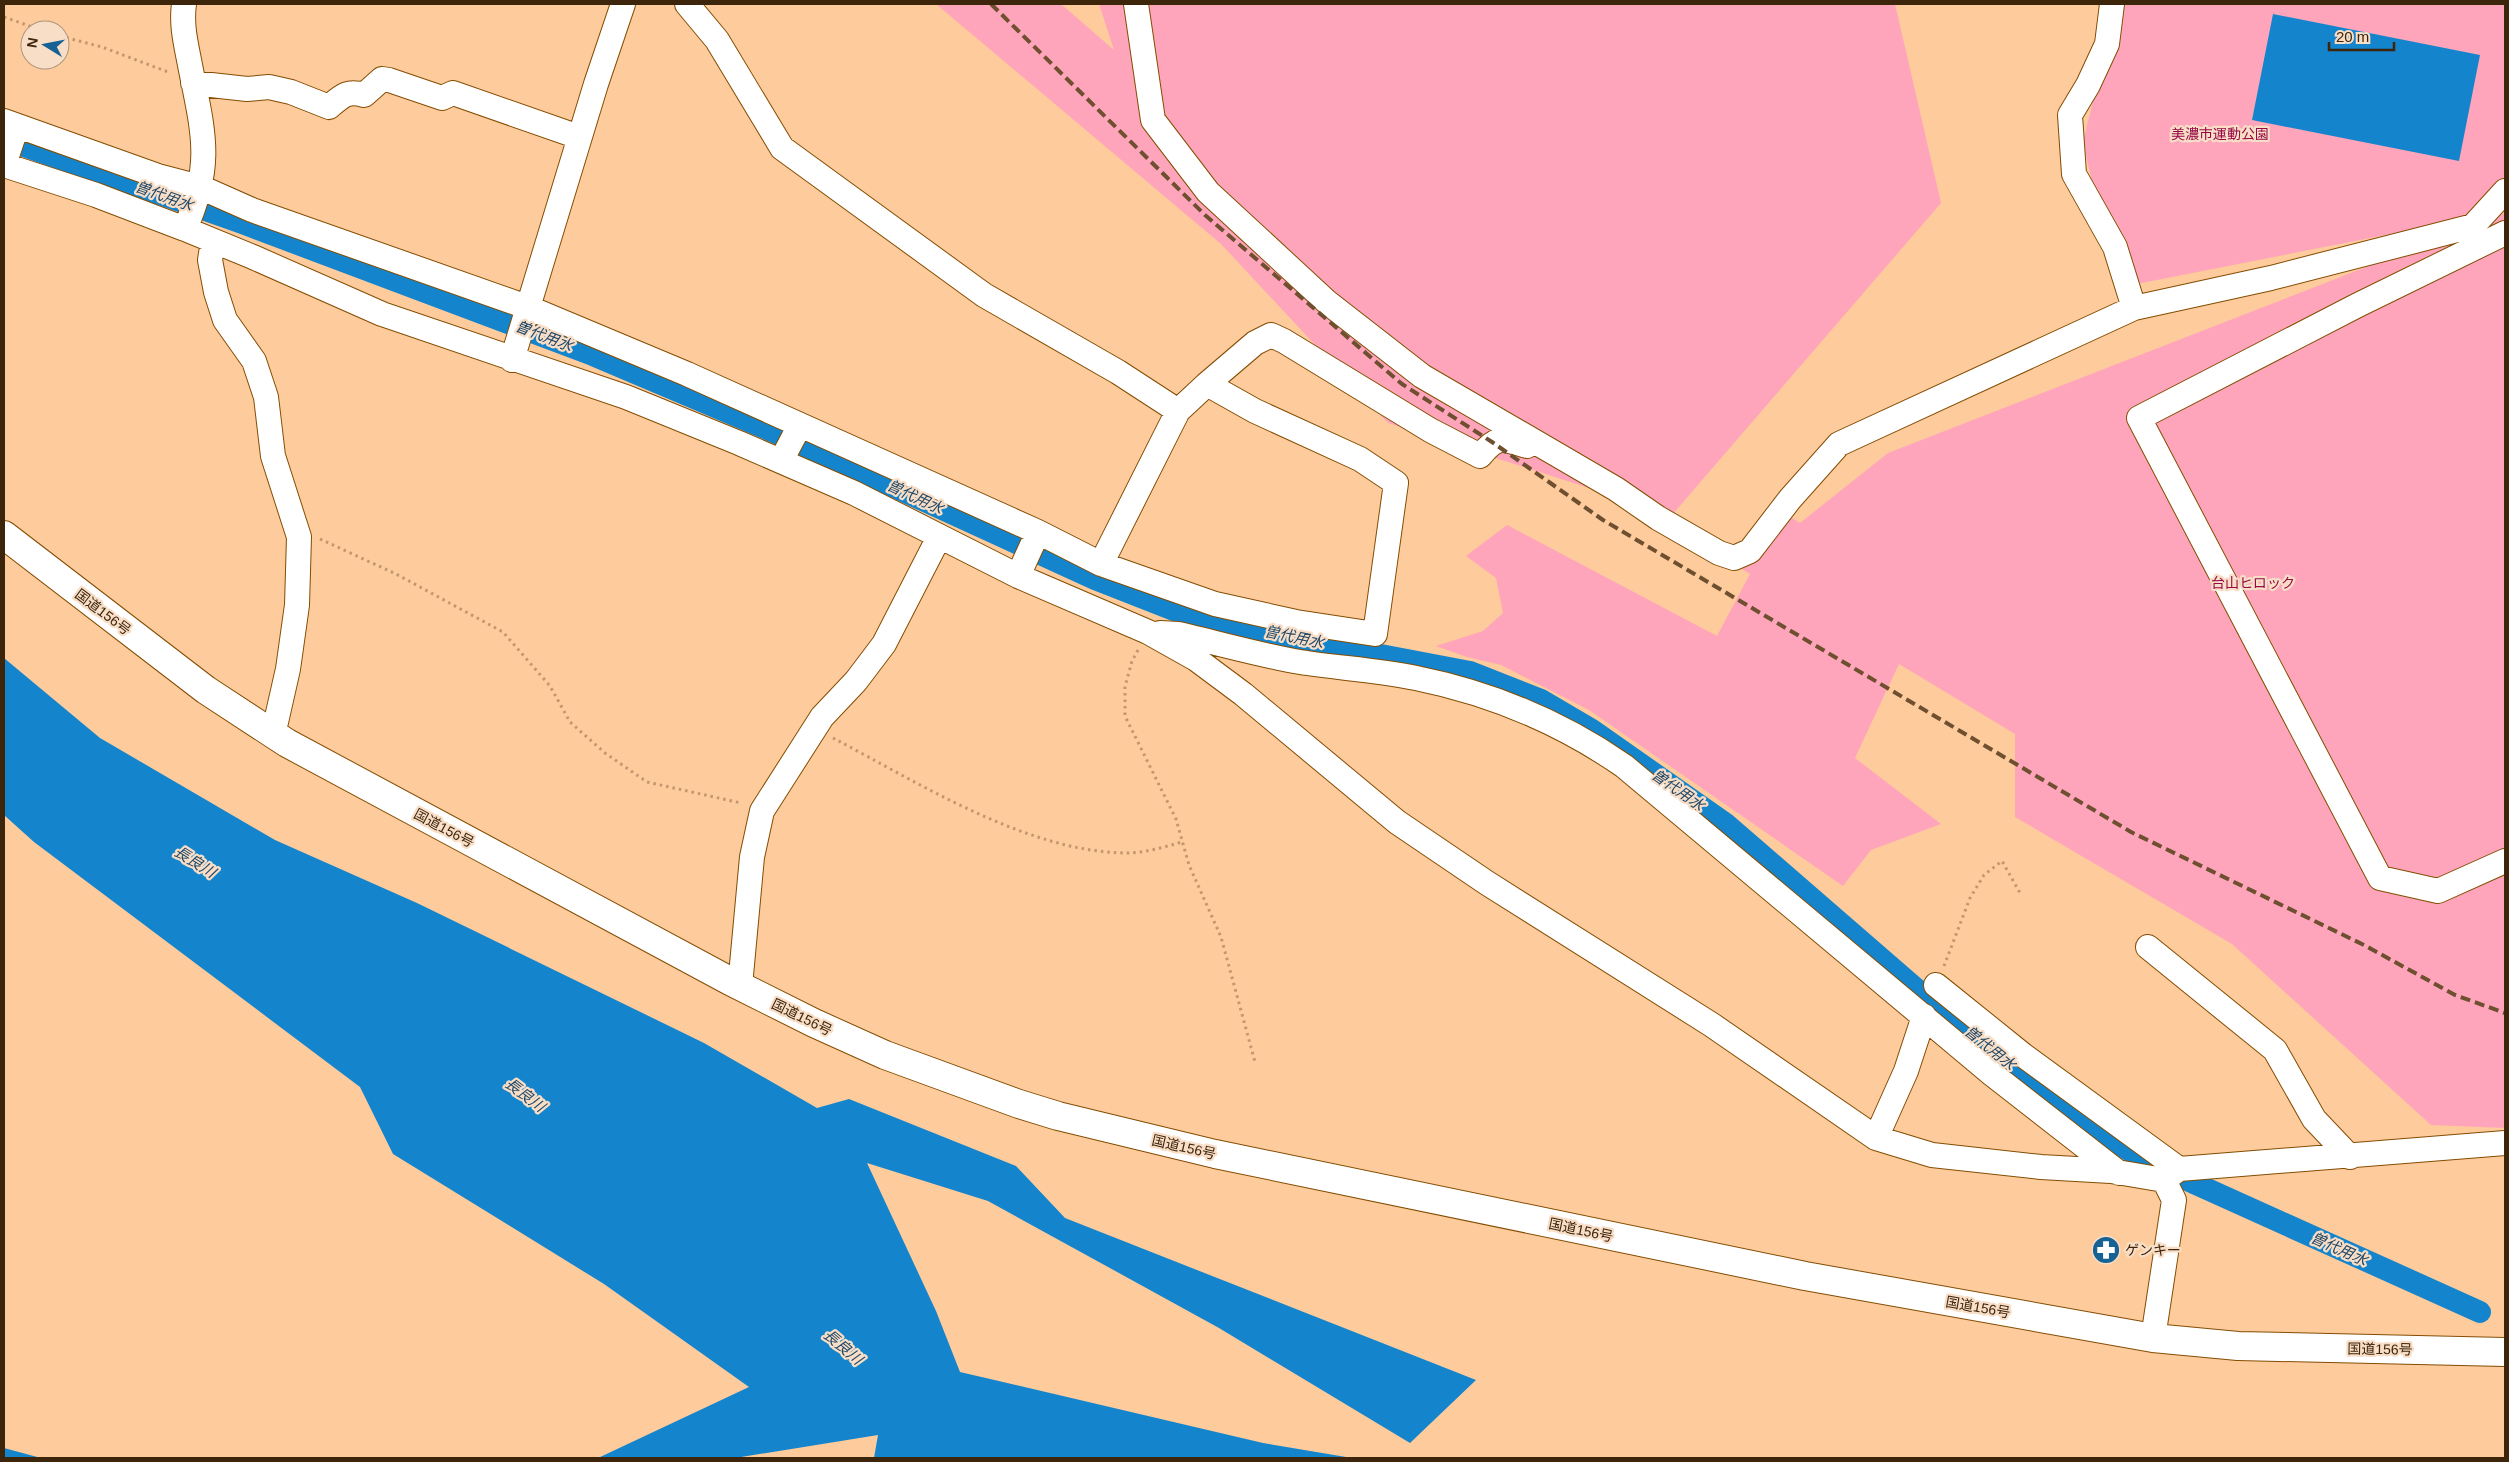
<svg xmlns="http://www.w3.org/2000/svg" width="2509" height="1462" font-family="Arial,'Noto Sans JP',sans-serif">
<rect width="100%" height="100%" fill="#fecb9c"/>
<path fill="#ffa5bb" d="M936 4H1061L1114 50 1099 4H1895L1941 203 1672 515 1388 423 1221 244Z
M2112 4H2505V178L2467 219 2116 288 2083 142 2107 44Z
M2505 213V1128L2431 1125 2232 944 2015 817V734L1899 664 1855 758 1941 824 1871 850 1843 886 1589 710 1501 665 1467 657 1436 646 1483 631 1503 613 1496 578 1466 556 1507 525 1717 636 1750 574 1742 569 1762 554 1784 513 1800 523 1888 453Z"/>
<path fill="#1485cc" d="M2273 14 2480 55 2459 161 2252 120Z
M4 658 100 738 275 840 417 903 704 1043 817 1108 849 1099 1016 1166 1065 1218 1476 1380 1410 1443 1219 1328 988 1201 867 1163 936 1311 960 1372 1263 1443 1352 1458H874L878 1435 735 1458H598L749 1387 604 1284 393 1154 360 1087 34 842 4 815Z
M4 1448 41 1458H4Z"/>
<g fill="none" stroke-linecap="round" stroke-linejoin="round">
<path stroke="#1485cc" stroke-width="22" d="M4 139 242 223 593 355 772 431 1095 579 1174 610 1312 642 1470 672 1541 700 1592 730 1726 824 1914 987 2085 1123 2140 1157 2196 1184 2480 1312"/>
<defs>
<path id="minor" d="M184 4C181 25 186 44 190 65 203 132 214 163 185 229
M687 4 717 40 782 148 984 295 1118 372 1178 411
M1136 4 1153 120 1208 192 1327 302 1422 376 1616 489 1658 518 1719 553 1734 558 1750 551 1790 499 1839 444 2134 308 2271 278 2473 226 2505 191
M2112 4 2107 44 2088 85 2070 115 2074 174 2115 247 2134 308
M193 83 247 89 269 87 291 92 329 107C342 96 347 90 364 95L382 79 389 80 442 98 453 93 579 137
M4 121 158 176 200 187 252 210 527 307 687 374 1038 532 1101 564 1215 604 1296 622 1375 634 1396 483 1360 459 1255 411 1207 384 1178 411 1101 564
M4 165 96 195 185 229 253 257 382 314 626 397 739 443 854 493 1018 576 1148 632 1196 659 1243 694 1397 822 1487 883 1712 1025 1876 1138 1932 1155 2041 1167 2111 1171 2164 1180 2179 1169 2505 1143
M4 165 17 126
M2505 233 2358 305 2139 418 2380 878 2438 891 2505 861
M213 241 210 260 216 292 225 320 254 361 266 397 273 456 299 537 297 605 288 669 276 722 269 731
M512 360 596 84 623 4
M1207 384 1255 343 1271 335 1284 341 1430 430 1480 456C1498 434 1502 439 1527 446
M781 461 800 425
M1018 576 1038 532
M1160 633 1178 634C1218 643 1259 655 1300 662 1338 668 1378 670 1416 678 1490 693 1562 723 1624 766L1992 1074 2119 1173
M2148 947 2275 1050 2314 1119 2350 1157
M1936 985 2023 1055 2179 1169
M740 986 752 857 762 811 822 717 856 681 884 644 939 537
M1876 1138 1906 1071 1924 1016
M2153 1338 2174 1200 2164 1180"/>
<path id="highway" d="M4 535 206 690 287 743 730 981 814 1023 885 1055 1019 1104 1058 1116 1215 1154 1805 1276 2153 1338 2238 1346 2505 1352"/>
</defs>
<use href="#minor" stroke="#844d02" stroke-width="26"/>
<use href="#highway" stroke="#844d02" stroke-width="30"/>
<path stroke="#c2976f" stroke-width="3" stroke-dasharray="2.5 4" stroke-linecap="butt" d="M4 17 41 30
M60 36 102 47 168 72
M320 539 396 574 503 632 550 686 570 722 605 753 647 782 741 803
M1138 650 1132 661 1125 687V716L1176 819 1189 865 1221 937 1255 1062
M833 738C919 783 1027 852 1126 853 1145 853 1164 847 1182 842
M1944 966 1970 898 1984 875 2002 861 2020 893"/>
<use href="#minor" stroke="#fff" stroke-width="24"/>
<use href="#highway" stroke="#fff" stroke-width="28"/>
<path stroke="#6e4f30" stroke-width="4" stroke-dasharray="10 5" stroke-linecap="butt" d="M991 4 1205 215 1402 384 1492 442 1603 520 2131 832 2364 945 2455 995 2505 1013"/>
</g>
<defs>
<symbol id="pharmacy-disc" viewBox="-11 -11 22 22"><circle r="9.5" fill="#166295" stroke="#f8dec7"/><path d="M-2-6h4v4h4v4h-4v4h-4v-4h-4v-4h4Z" fill="#fff"/></symbol>
</defs>
<g fill-rule="evenodd">
<use href="#pharmacy-disc" x="2090" y="1234" width="32" height="32"/>
</g>
<g text-anchor="middle" stroke-width="4.5" stroke-linejoin="round" paint-order="stroke">
<g font-size="14" fill="#960846" stroke="#f8dec7">
<text x="2220" y="139">美濃市運動公園</text>
<text x="2253" y="588">台山ヒロック</text>
</g>
<g font-size="14" fill="#3d250b" stroke="#f8dec7">
<text transform="translate(103 612) rotate(37)" y="5">国道156号</text>
<text transform="translate(444 828) rotate(28)" y="5">国道156号</text>
<text transform="translate(802 1017) rotate(26)" y="5">国道156号</text>
<text transform="translate(1184 1147) rotate(13)" y="5">国道156号</text>
<text transform="translate(1581 1230) rotate(12)" y="5">国道156号</text>
<text transform="translate(1978 1307) rotate(10)" y="5">国道156号</text>
<text transform="translate(2380 1349) rotate(1)" y="5">国道156号</text>
</g>
<g font-size="14" fill="#3d250b" stroke="#f8dec7" text-anchor="start">
<text x="2125" y="1255">ゲンキー</text>
</g>
<g font-size="15" font-style="italic" fill="#214867" stroke="#f8dec7">
<text transform="translate(164 196) rotate(20)" y="5">曽代用水</text>
<text transform="translate(544 336) rotate(21)" y="5">曽代用水</text>
<text transform="translate(915 497) rotate(25)" y="5">曽代用水</text>
<text transform="translate(1294 637) rotate(12)" y="5">曽代用水</text>
<text transform="translate(1678 790) rotate(35)" y="5">曽代用水</text>
<text transform="translate(195 862) rotate(32)" y="5">長良川</text>
<text transform="translate(1990 1048) rotate(39)" y="5">曽代用水</text>
<text transform="translate(525 1095) rotate(37)" y="5">長良川</text>
<text transform="translate(2339 1249) rotate(24)" y="5">曽代用水</text>
<text transform="translate(843 1347) rotate(40)" y="5">長良川</text>
</g>
</g>
<rect width="2509" height="1462" fill="none" stroke="#3d250b" stroke-width="10"/>
<g transform="translate(45 45) rotate(280)"><circle r="24" fill="#f8dec7" stroke="#ad947c"/>
<path d="M0-4L9 19L0 12L-9 19Z" fill="#166295"/>
<text y="-8" font-size="14" font-weight="bold" text-anchor="middle" fill="#3d250b">N</text>
</g>
<path d="M2329 42v8h65v-8" fill="none" stroke="#3d250b" stroke-width="2.5"/>
<text x="2336" y="42" font-size="15" fill="#3d250b" stroke="#f8dec7" stroke-width="4" paint-order="stroke">20 m</text>
</svg>
